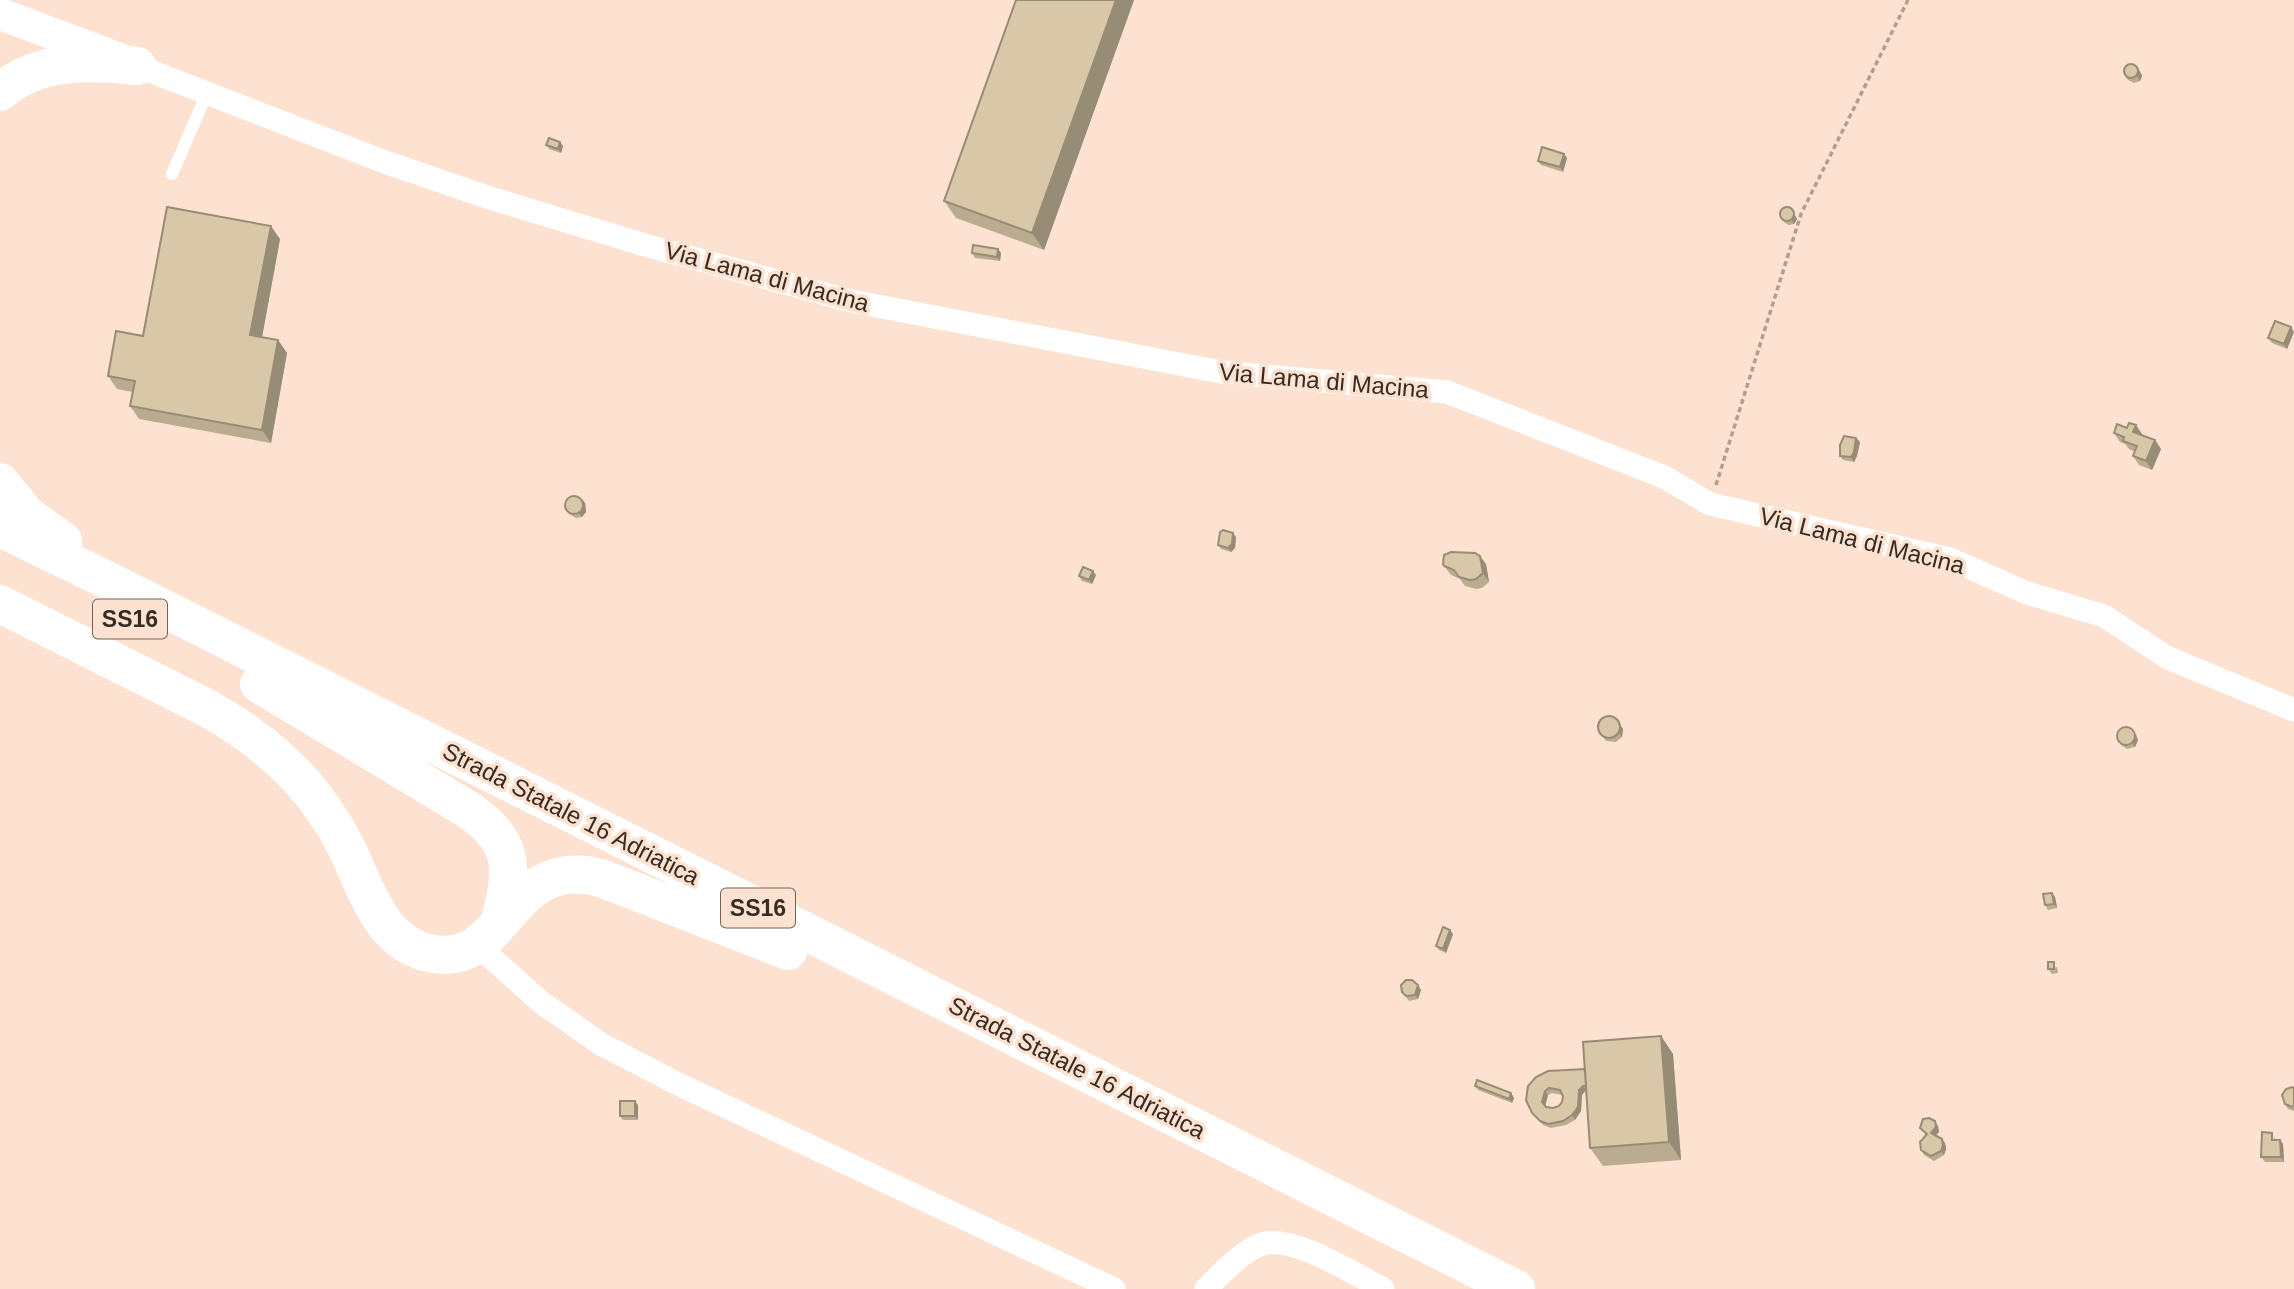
<svg xmlns="http://www.w3.org/2000/svg" width="2294" height="1289" font-family="Arial,sans-serif">
<rect width="100%" height="100%" fill="#fde2d1"/>
<g fill="none" stroke-linecap="round" stroke-linejoin="round">
<path stroke="#b29d8f" stroke-width="3.5" stroke-dasharray="5 3.5" stroke-linecap="butt" d="M1716 485 1801 214 1908 0"/>
<path stroke="#fff" stroke-width="12" d="M172 174 207 93"/>
<path stroke="#fff" stroke-width="23" d="M137 66 382 161 490 198 645 245 851 301 1221 372 1447 392 1664 477 1710 504 1950 559 2027 593 2104 616 2168 658 2294 710
M477 945 542 1003 601 1044 678 1084 1114 1289
M1206 1289C1220 1275 1243 1250 1262 1244 1292 1234 1356 1275 1383 1289"/>
<path stroke="#fff" stroke-width="32" d="M0 14 120 59"/>
<path stroke="#fff" stroke-width="38" d="M0 92C38 59 90 61 137 66
M0 482 27 515 63 541
M0 528 107 580 1516 1289
M0 604 207 708C248 731 284 758 313 795 326 812 338 830 347 849 367 890 381 946 434 954 508 966 508 853 601 878L788 951
M259 684 467 809C516 842 513 868 500 921"/>
</g>
<path fill="#baac90" fill-rule="evenodd" d="M1016 0H1134L1044 250 956 218 944 201Z
M2140 71 2142 76 2140 81 2134 83 2128 80 2125 76Z
M546 145 563 146 561 153 549 149Z
M1564 154 1567 158 1563 172 1541 165 1538 161Z
M1794 213 1797 219 1794 224 1789 225 1785 223 1782 219Z
M280 239 262 337 278 340 287 353 271 443 139 419 130 406 133 392 117 389 108 376 143 336Z
M998 249 1001 253 1000 261 975 258 972 253Z
M2294 332 2287 349 2272 343 2268 338Z
M2136 425 2141 435 2155 440 2161 449 2152 470 2139 465 2133 456 2135 452 2129 449 2125 444 2120 442 2114 433Z
M1856 438 1860 442 1857 456 1854 462 1843 460 1840 456Z
M585 503 586 512 582 517 576 518 569 514 566 509Z
M1236 537 1235 548 1231 552 1221 549 1218 545Z
M1486 564 1489 582 1482 588 1476 589 1465 586 1460 579 1451 575 1444 566Z
M1096 575 1092 584 1082 581 1079 576Z
M1615 717 1623 729 1622 737 1616 742 1606 741 1598 730Z
M2136 734 2138 740 2135 747 2127 749 2121 745 2118 740Z
M2055 897 2057 908 2048 910 2045 905Z
M1453 934 1446 953 1439 950 1436 946Z
M2057 967 2058 973 2052 974 2048 969Z
M1421 990 1418 999 1409 1001 1402 992Z
M1661 1036 1673 1054 1681 1160 1603 1166 1590 1148 1586 1090 1582 1095 1581 1111 1575 1120 1566 1125 1551 1128 1543 1125 1532 1113 1526 1100 1585 1069ZM1552 1093 1562 1095 1563 1096 1562 1102 1559 1106 1553 1108 1545 1106 1548 1095Z
M1475 1086 1511 1093 1514 1098 1512 1103 1478 1090Z
M2294 1088V1111L2288 1109 2285 1104Z
M638 1105V1120H623L620 1116Z
M1938 1126 1939 1132 1936 1135 1945 1143 1946 1149 1944 1155 1934 1161 1924 1155 1921 1150 1926 1135 1920 1128Z
M2275 1137V1140L2283 1144 2284 1162H2265L2261 1157Z"/>
<path fill="#978c75" d="M1116 0H1134L1044 250 1032 233Z
M2137 66 2142 76 2140 81 2137 76Z
M560 142 563 146 561 153 558 149Z
M1564 154 1567 158 1563 172 1560 167Z
M1791 208 1797 219 1794 224 1791 219Z
M271 226 280 239 260 348 250 335Z
M998 249 1001 253 1000 261 997 257Z
M2291 327 2294 332 2287 349 2284 344Z
M278 340 287 353 271 443 262 430Z
M2136 425 2142 434 2139 440 2133 432Z
M1856 438 1860 442 1857 456 1854 462 1851 457Z
M2155 440 2161 449 2152 470 2146 461Z
M582 499 585 503 586 512 582 517 579 513Z
M1233 533 1236 537 1235 548 1231 552 1228 548Z
M1480 556 1486 564 1489 582 1483 573Z
M1093 571 1096 575 1092 584 1089 580Z
M1620 725 1623 729 1622 737 1619 733Z
M2133 730 2138 740 2135 747 2132 743Z
M2052 893 2055 897 2057 908 2054 904Z
M1450 930 1453 934 1446 953 1443 949Z
M1418 985 1421 990 1418 999 1415 995Z
M1661 1036 1673 1054 1681 1160 1669 1142Z
M1583 1086 1586 1090 1582 1095 1581 1111 1575 1120 1572 1115 1579 1090Z
M1545 1091 1548 1095 1545 1107 1542 1102Z
M1511 1093 1514 1098 1512 1103 1509 1099Z
M635 1101 638 1105V1120L635 1116Z
M1935 1121 1938 1126 1939 1132 1934 1137 1931 1133Z
M1942 1139 1945 1143 1946 1149 1944 1155 1941 1151Z
M2280 1140 2283 1144 2284 1162 2281 1157Z"/>
<path fill="#d8c8a7" stroke="#978c75" stroke-width="2" fill-rule="evenodd" d="M1016 0H1116L1032 233 944 201Z
M2124 71a7 7 0 1 1 14 0a7 7 0 1 1-14 0Z
M549 138 560 142 558 149 546 145Z
M1542 147 1564 154 1560 167 1538 161Z
M167 207 271 226 250 335 278 340 262 430 130 406 135 381 108 376 116 331 143 336Z
M1780 214a7 7 0 1 1 14 0a7 7 0 1 1-14 0Z
M973 245 998 249 997 257 972 253Z
M2275 321 2291 327 2284 344 2268 338Z
M2129 423 2136 425 2133 432 2155 440 2146 461 2133 456 2137 446 2123 441 2124 437 2114 433 2117 424 2127 428Z
M1844 436 1856 438 1854 452 1851 457 1840 456V445Z
M565 505a9 9 0 1 1 18 0a9 9 0 1 1-18 0Z
M1223 530 1233 533 1232 544 1228 548 1218 545 1220 532Z
M1451 552 1475 553 1480 556 1483 573 1476 579 1470 580 1459 577 1454 570 1444 566 1443 564 1444 555Z
M1083 567 1093 571 1089 580 1079 576Z
M1598 727a11 11 0 1 1 22 0a11 11 0 1 1-22 0Z
M2117 736a9 9 0 1 1 18 0a9 9 0 1 1-18 0Z
M2052 893 2054 904 2045 905 2043 894Z
M1443 927 1450 930 1443 949 1436 946Z
M2048 962H2054V969H2048Z
M1406 980H1412L1418 985 1415 995 1406 996 1402 992 1401 985Z
M1661 1036 1669 1142 1590 1148 1583 1042Z
M1585 1069 1586 1086H1583L1579 1090 1578 1107 1572 1115 1563 1121 1548 1124 1540 1121 1532 1113 1526 1100 1528 1086 1536 1077 1548 1071ZM1549 1088 1560 1090 1563 1096 1562 1102 1559 1106 1553 1108 1546 1107 1542 1102 1545 1091Z
M1477 1080 1511 1093 1509 1099 1475 1086Z
M2292 1087 2294 1088V1106L2292 1107 2285 1104 2282 1095 2286 1089Z
M620 1101H635V1116H620Z
M1929 1118 1935 1121 1936 1127 1931 1133 1942 1139 1943 1145 1941 1151 1931 1156 1921 1150 1920 1142 1927 1134 1920 1128 1923 1119Z
M2262 1132 2272 1133V1140H2280L2281 1157H2261Z"/>
<g text-anchor="middle" stroke-width="7" stroke-linejoin="round" paint-order="stroke">
<g fill="#fde2d1" stroke="#726256" stroke-width="2">
<rect x="93" y="599.5" width="74" height="39" rx="5"/>
<rect x="721" y="888.5" width="74" height="39" rx="5"/>
</g>
<g font-size="23" font-weight="bold" fill="#372b22">
<text x="130" y="627">SS16</text>
<text x="758" y="916">SS16</text>
</g>
<g font-size="24" fill="#372b22" stroke="#fde2d1">
<text transform="translate(767 277) rotate(15)" y="8">Via Lama di Macina</text>
<text transform="translate(1324 381) rotate(5)" y="8">Via Lama di Macina</text>
<text transform="translate(1862 541) rotate(14)" y="8">Via Lama di Macina</text>
<text transform="translate(571 814) rotate(27)" y="8">Strada Statale 16 Adriatica</text>
<text transform="translate(1077 1068) rotate(27)" y="8">Strada Statale 16 Adriatica</text>
</g>
</g>
</svg>
